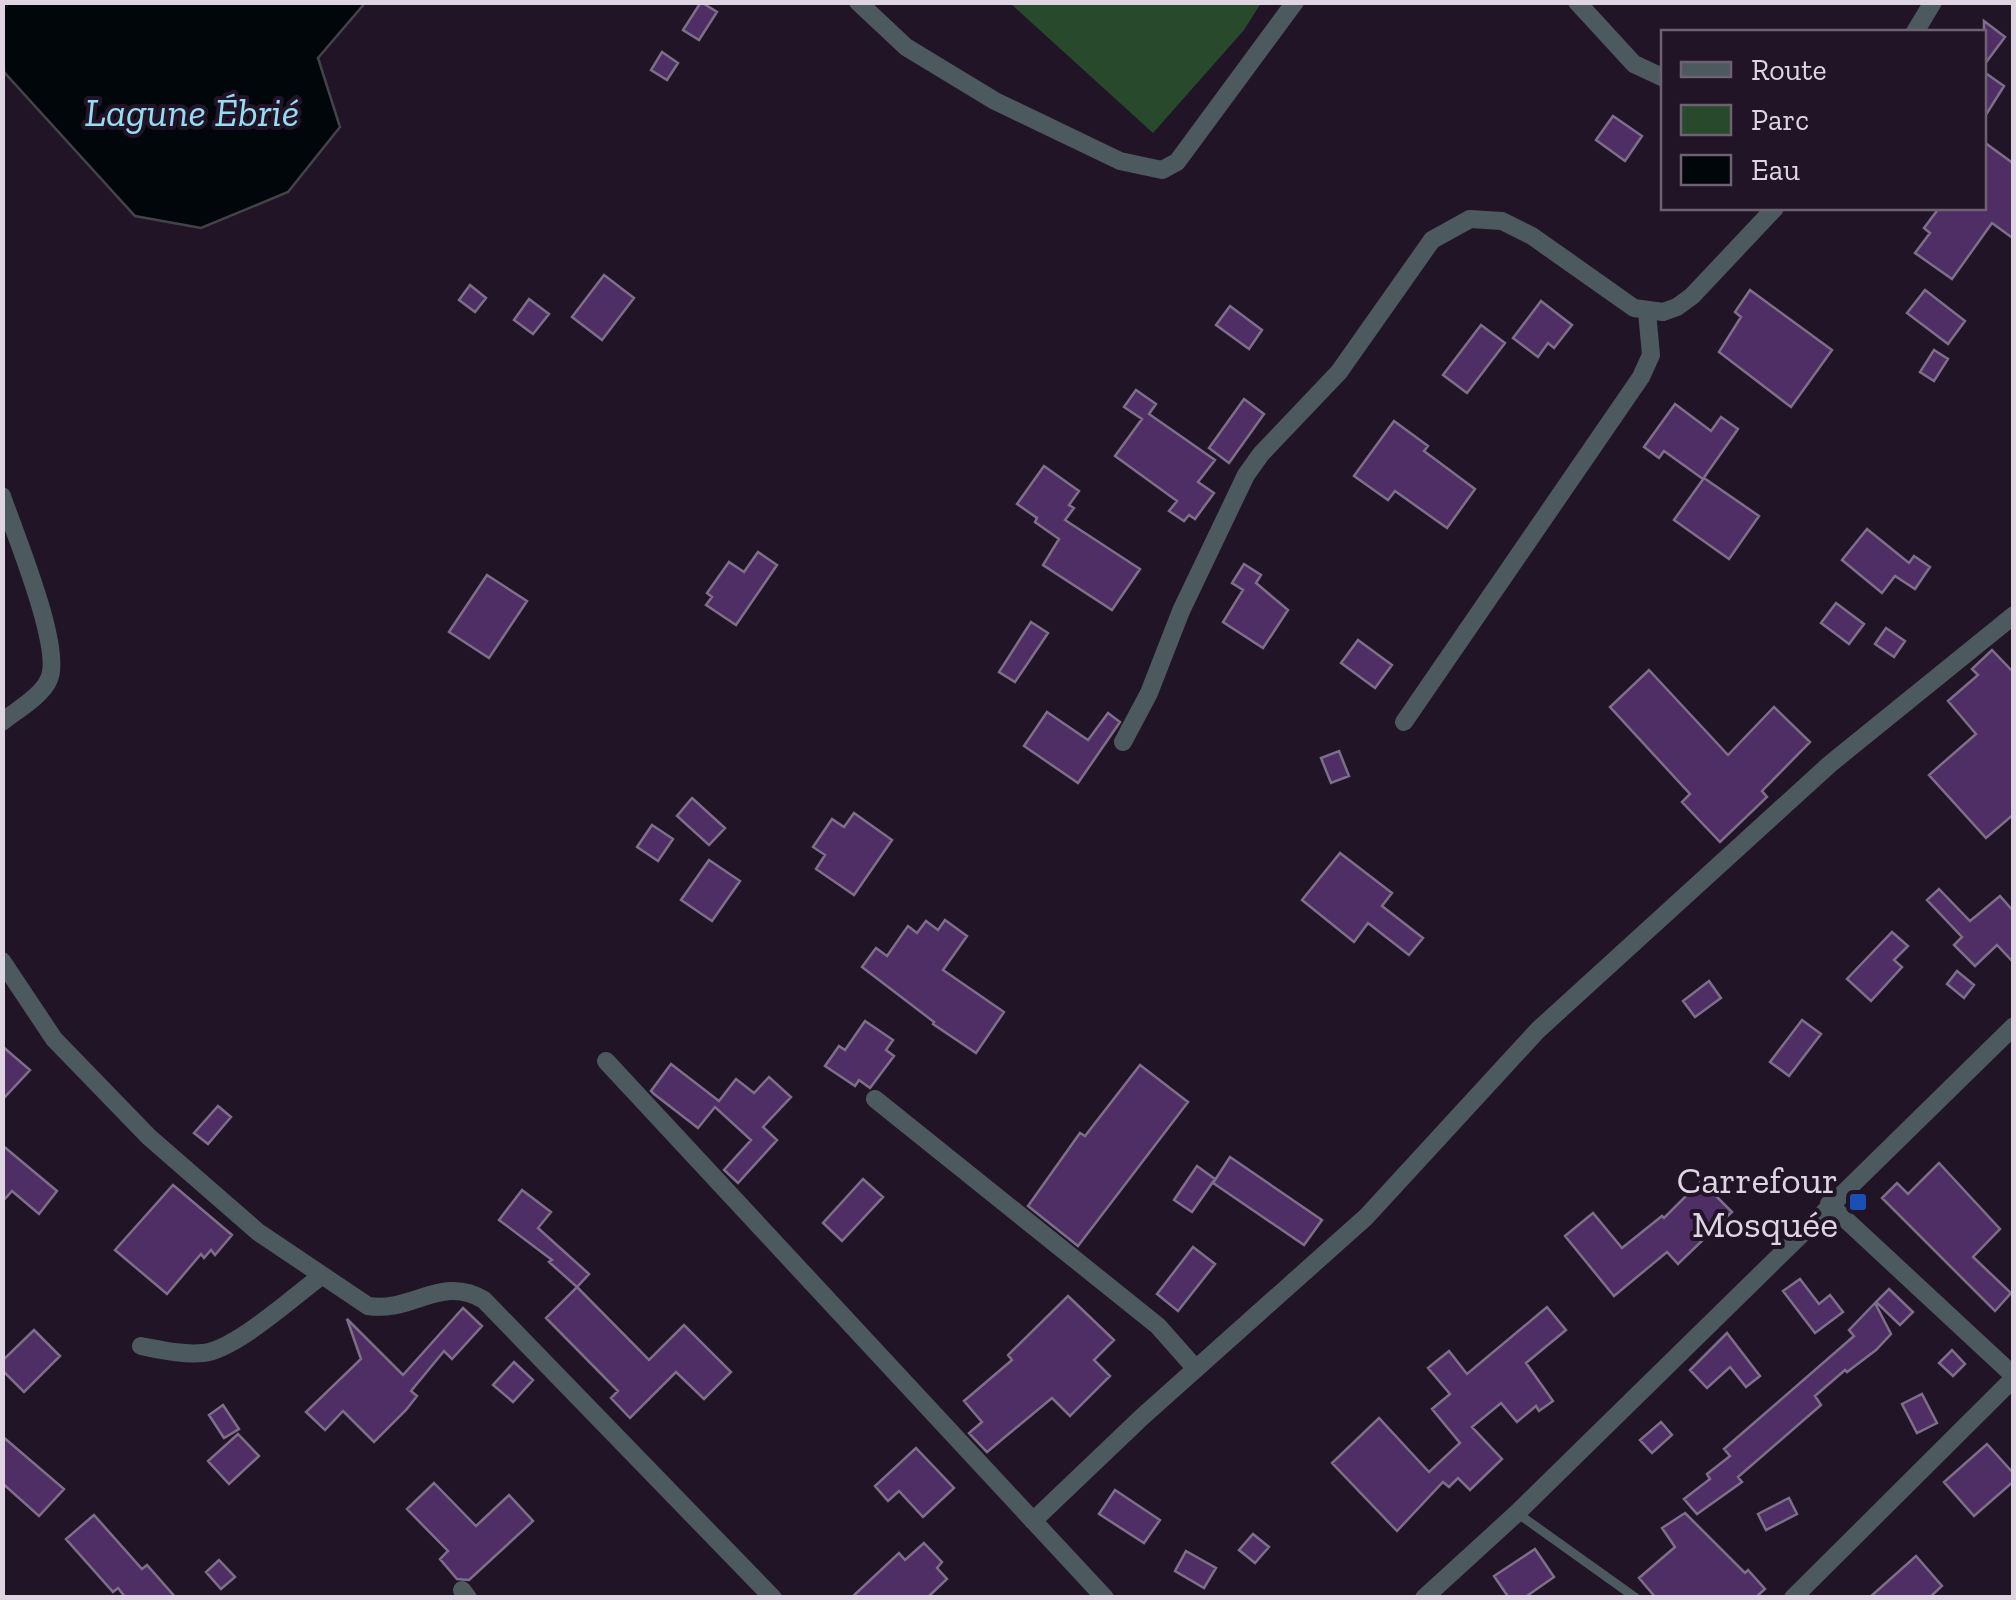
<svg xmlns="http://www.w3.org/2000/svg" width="2016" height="1600" font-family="'Zilla Slab',serif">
<rect width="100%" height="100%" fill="#221427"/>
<path fill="#29492d" d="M1010 3H1261L1244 30 1153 133Z"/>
<path fill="#000609" stroke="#43444a" stroke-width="2.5" d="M2 3 3 2 365 3 318 58 340 127 288 192 201 228 135 216 4 72Z"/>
<path fill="#4f2d65" stroke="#7c6f87" stroke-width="2.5" d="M701 2 717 12 699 40 683 30Z
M1984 21 2005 37 1984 65Z
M662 52 678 63 667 80 651 70Z
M1984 72 2004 86 1984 118Z
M1613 116 1642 136 1625 161 1596 140Z
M1984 142 2014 164V239L1992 223 1952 279 1915 253 1930 233 1924 228 1939 208H1984Z
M604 275 634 298 602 340 572 317Z
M470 285 486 298 475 312 459 300Z
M1750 290 1832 350 1791 407 1719 352 1741 317 1735 312Z
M1925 290 1965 321 1948 344 1907 313Z
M529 299 549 314 533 334 514 320Z
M1541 301 1572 325 1554 348 1548 343 1538 357 1513 338Z
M1230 306 1262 330 1249 349 1216 325Z
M1481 325 1505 343 1467 393 1443 375Z
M1934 350 1948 359 1934 381 1920 372Z
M1136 390 1156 404 1149 414 1215 460 1198 482 1214 493 1195 519 1189 515 1184 521 1169 511 1177 501 1115 456 1142 419 1124 407Z
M1244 399 1264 414 1229 463 1209 448Z
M1675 404 1711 431 1721 417 1738 429 1703 479 1664 451 1659 458 1644 447Z
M1394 421 1428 446 1424 451 1475 489 1447 528 1395 491 1388 500 1354 476Z
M1044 466 1079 491 1069 505 1074 508 1065 520 1140 569 1112 610 1043 565 1059 539 1035 522 1037 518 1017 504Z
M1704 478 1759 516 1729 559 1674 520Z
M1867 529 1909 563 1914 556 1930 567 1915 589 1895 576 1882 593 1842 560Z
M758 552 777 565 736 625 706 605 712 597 707 593 729 562 744 572Z
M1244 564 1261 575 1256 583 1288 610 1263 648 1223 622 1243 590 1232 583Z
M487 575 527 601 489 658 449 632Z
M1836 603 1864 624 1849 644 1821 623Z
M1031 622 1048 633 1015 682 999 672Z
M1886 628 1905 641 1894 657 1875 644Z
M1358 640 1392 665 1375 688 1341 663Z
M1992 650 2014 673V814L1986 838 1929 775 1976 734 1948 701 1978 675 1972 669Z
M1649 670 1728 755 1774 707 1810 742 1762 791 1767 797 1720 842 1682 802 1690 794 1610 707Z
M1047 712 1088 740 1108 713 1120 722 1078 783 1024 746Z
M1339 751 1349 776 1331 783 1321 758Z
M692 798 725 828 709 845 677 816Z
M854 813 892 840 854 895 816 869 825 855 813 847 832 819 844 827Z
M652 825 673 839 658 861 637 847Z
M1340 853 1392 893 1382 906 1423 938 1409 955 1368 923 1354 942 1302 900Z
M709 860 740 881 712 921 681 900Z
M1939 889 1970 921 2000 896 2014 912V963L1997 945 1975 966 1954 945 1962 937 1927 900Z
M945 920 967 936 943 970 1004 1012 976 1053 933 1024 934 1022 862 967 876 948 887 956 908 926 917 933 926 921 938 930Z
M1892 932 1908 946 1894 960 1902 967 1871 1001 1847 979Z
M1957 971 1974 985 1964 998 1947 984Z
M1709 981 1721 998 1695 1017 1683 1001Z
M1802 1020 1821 1034 1789 1076 1770 1062Z
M865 1021 893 1040 886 1050 894 1056 870 1088 859 1080 855 1086 825 1066 839 1046 845 1050Z
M2 1046 30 1070 2 1100Z
M671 1064 719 1101 736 1079 754 1093 769 1077 791 1097 763 1127 777 1140 738 1183 724 1170 751 1140 715 1107 698 1128 654 1094 651 1091Z
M1140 1065 1188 1102 1078 1246 1028 1206 1080 1133 1085 1136Z
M218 1106 231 1117 208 1144 194 1133Z
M2 1145 57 1191 39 1214 12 1191 2 1202Z
M1230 1157 1322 1220 1304 1245 1213 1183Z
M1939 1163 2000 1229 1973 1257 2011 1293 1995 1311 1882 1198 1897 1183 1908 1194Z
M1197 1166 1215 1179 1192 1212 1174 1200Z
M863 1179 883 1197 842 1241 823 1223Z
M1701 1181 1732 1212 1678 1264 1667 1252 1614 1296 1565 1236 1593 1213 1622 1248 1662 1216 1664 1218Z
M173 1185 232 1235 215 1255 211 1250 204 1258 201 1254 167 1294 115 1250Z
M522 1190 551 1212 538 1228 589 1274 577 1287 549 1262 552 1260 499 1220Z
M1193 1247 1215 1264 1178 1311 1157 1294Z
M1800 1279 1819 1304 1830 1295 1843 1312 1815 1333 1783 1291Z
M577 1287 649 1360 684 1325 731 1372 704 1399 676 1372 630 1418 611 1398 618 1391 546 1318Z
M1889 1289 1913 1312 1900 1325 1876 1302Z
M1068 1296 1114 1340 1094 1360 1110 1376 1070 1416 1052 1398 987 1452 969 1433 982 1422 964 1401 1012 1360 1008 1355Z
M1875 1303 1891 1334 1876 1350 1847 1372 1845 1370 1815 1396 1821 1405 1738 1477 1742 1482 1697 1514 1684 1499 1710 1479 1707 1474 1730 1456 1724 1449 1854 1336 1849 1330Z
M1547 1307 1566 1330 1526 1363 1553 1401 1539 1411 1536 1406 1517 1422 1501 1403 1472 1427 1502 1459 1470 1490 1458 1478 1449 1487 1443 1482 1397 1531 1332 1463 1379 1418 1429 1472 1460 1443 1432 1409 1450 1394 1428 1368 1449 1351 1467 1374Z
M463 1308 482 1326 452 1359 444 1351 411 1391 417 1396 406 1410 374 1442 343 1411 325 1430 306 1412 361 1359 347 1319 403 1375Z
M34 1330 60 1356 24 1392 2 1370V1361Z
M1727 1333 1760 1376 1746 1387 1730 1367 1707 1388 1690 1370Z
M1952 1350 1965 1364 1953 1376 1939 1363Z
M514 1362 533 1380 513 1402 493 1385Z
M1922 1394 1937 1423 1917 1433 1902 1404Z
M223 1405 239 1429 224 1438 209 1415Z
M1661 1422 1672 1435 1652 1453 1640 1440Z
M238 1434 259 1456 229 1484 208 1461Z
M2 1436 64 1489 39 1516 2 1483Z
M1987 1444 2014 1474V1481L1974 1516 1944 1482Z
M916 1448 954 1488 923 1517 899 1491 888 1501 875 1486Z
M434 1483 476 1526 509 1495 533 1521 469 1580 457 1579 440 1559 448 1551 407 1509Z
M1115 1490 1160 1520 1144 1543 1099 1514Z
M1789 1498 1797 1514 1766 1530 1758 1514Z
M1685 1513 1745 1573 1748 1570 1765 1589 1755 1598H1656L1639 1578 1675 1547 1662 1528Z
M94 1515 142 1569 147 1565 176 1598H126L118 1588 113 1592 66 1539Z
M1253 1534 1269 1547 1255 1563 1239 1550Z
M924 1543 942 1562 937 1568 947 1579 927 1598H851L899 1553 905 1560Z
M1535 1549 1554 1577 1524 1598H1509L1494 1576Z
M1186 1551 1216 1568 1204 1588 1175 1571Z
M1916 1556 1942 1586 1929 1598H1869Z
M219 1560 235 1577 221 1589 206 1572Z"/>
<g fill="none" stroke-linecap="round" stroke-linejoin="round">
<path stroke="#4c5a5f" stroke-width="9" d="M1517 1513 1636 1598"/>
<path stroke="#4c5a5f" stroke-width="18" d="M858 2 906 47 995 101 1120 161 1162 170 1177 162 1295 2
M1577 2 1634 64 1664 78
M1915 32 1933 2
M2 496C14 532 63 648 49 679 42 696 17 710 2 722
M1404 722 1641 377 1651 355 1647 312
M1123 742 1149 693 1181 611 1246 475 1261 454 1339 372 1432 240 1470 219 1502 221 1532 236 1634 308 1663 312 1677 307 1692 296 1775 208
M2 961 54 1039 149 1137 258 1232 368 1306C412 1313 442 1274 484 1300L773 1598
M606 1061 1105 1598
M875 1099 1158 1326 1196 1369
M1829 1204 2014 1376
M141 1346C162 1350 183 1355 203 1353 235 1350 293 1297 320 1277
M1033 1521 1142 1417 1366 1217 1538 1030 1830 764 2014 615
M462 1590 468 1598
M1424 1598 1517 1513 2014 1026
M1793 1598 2014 1378"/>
</g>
<rect fill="#1a4fb4" stroke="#221427" stroke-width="4" x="1848" y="1192" width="20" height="20" rx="5"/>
<g text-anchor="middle" stroke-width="8" stroke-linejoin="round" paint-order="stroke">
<g font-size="38" fill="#dfd5e2" stroke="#221427" text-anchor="end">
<text x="1838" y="1193">Carrefour<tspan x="1838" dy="44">Mosquée</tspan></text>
</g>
<g font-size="40" font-style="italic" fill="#96dcf4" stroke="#221427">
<text x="192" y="126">Lagune Ébrié</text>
</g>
</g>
<rect width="2016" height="1600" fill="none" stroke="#dfd5e2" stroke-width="10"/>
<rect x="1661" y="30" width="325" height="180" fill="#221427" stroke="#6e6172" stroke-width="2.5"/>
<rect x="1681" y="62" width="50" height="15" fill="#4c5a5f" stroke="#6e6172" stroke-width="2.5"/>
<text x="1751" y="80" font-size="30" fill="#dfd5e2">Route</text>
<rect x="1681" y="105" width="50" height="30" fill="#29492d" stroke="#6e6172" stroke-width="2.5"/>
<text x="1751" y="130" font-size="30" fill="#dfd5e2">Parc</text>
<rect x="1681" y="155" width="50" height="30" fill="#000609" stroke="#6e6172" stroke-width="2.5"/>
<text x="1751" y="180" font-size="30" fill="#dfd5e2">Eau</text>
</svg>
